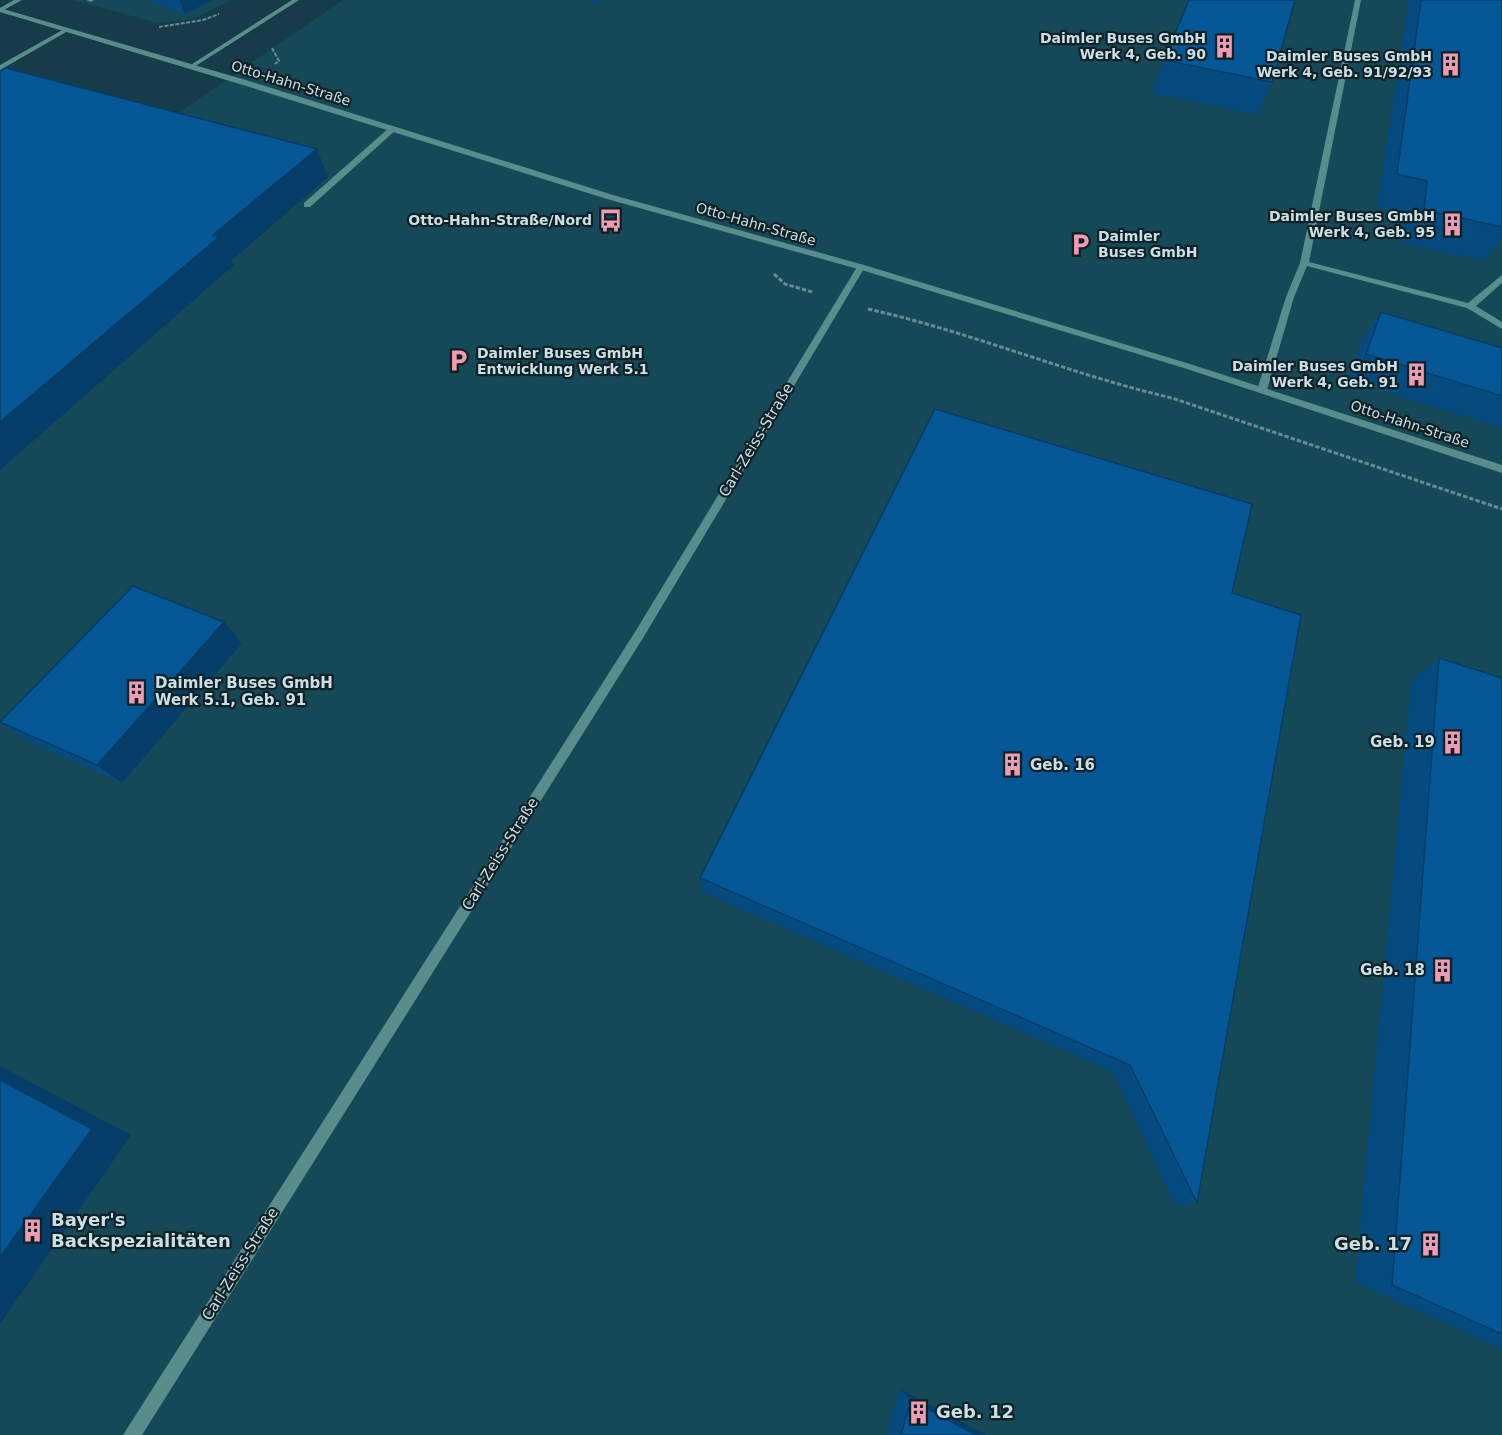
<svg xmlns="http://www.w3.org/2000/svg" width="1502" height="1435" font-family="'DejaVu Sans',sans-serif">
<rect width="100%" height="100%" fill="#153c48"/>
<path fill="#164958" d="M74 0H231L194 19 157 23Z
M343 0H1502V1435H0V66L177 114Z"/>
<g fill="none" stroke-linecap="round" stroke-linejoin="round">
<path stroke="#6a8992" stroke-width="2" stroke-dasharray="4 1.5" stroke-linecap="butt" d="M159 27 203 20 219 14
M272 48 279 61 275 64"/>
<path stroke="#6a8992" stroke-width="3" stroke-dasharray="4.5 2" stroke-linecap="butt" d="M774 274 785 284 812 292
M868 309C971 332 1069 374 1172 398L1502 509"/>
<path fill="#598d8b" fill-rule="evenodd" d="M14 0H22L0 12V8Z
M86 0H94L91 2Z
M1355 0H1361L1309 262 1468 303 1502 275V283L1476 306 1502 322V329L1467 308 1307 266 1294 297 1267 390 1262 393 1257 390 1286 297 1300 263Z
M66 28 68 29V31L0 70V65Z
M390 127 397 129 310 207H304V203Z"/>
<path fill="#598d8b" fill-rule="evenodd" d="M292 0H299L194 67 189 66Z
M861 264 865 267 643 638 142 1435H123L635 632 857 267Z"/>
<path fill="#598d8b" fill-rule="evenodd" d="M0 8 249 81 613 195 864 265 1190 364 1502 465V473L1184 368 858 269 607 199 243 85 0 12Z"/>
</g>
<path fill="#054b80" d="M147 0H213L185 14Z
M584 0H603L598 4Z
M1409 0H1502V237L1484 261 1402 243 1406 214 1377 207Z
M1164 60 1272 82 1257 115 1152 93Z
M1381 312 1502 348V428L1348 380 1363 338Z
M1232 593 1197 1203 1175 1205 1113 1072 702 892 700 878Z
M242 643 122 783 28 741 0 722Z
M1439 658 1502 678V1349L1355 1282 1411 682Z
M900 1389 986 1435H887Z"/>
<path fill="#043d68" d="M179 0H213L185 14Z
M317 149 328 177 231 261 234 265 0 470V422L213 235Z
M224 622 242 643 122 783 97 765Z
M0 1066 131 1135 0 1324Z
M900 1389 986 1435H976L911 1400Z"/>
<path fill="#065795" stroke="#043d68" stroke-width="1.5" d="M1189 0H1295L1272 82 1164 60Z
M1421 0H1502V227L1424 210 1427 181 1397 174Z
M6 68 317 149 213 235 219 237 0 422V71Z
M1381 312 1502 348V396L1366 354Z
M935 409 1252 504 1232 593 1301 615 1197 1203 1130 1065 700 878Z
M133 586 224 622 97 765 0 722Z
M1439 658 1502 678V1334L1392 1285Z
M0 1080 92 1129 0 1257Z
M911 1400 976 1435H901Z"/>
<defs>
<symbol id="building-bare" viewBox="-9 -9 18 18"><path d="M-4-6H4V6H1V3H-1V6H-4ZM-2.5-4.3h1.7v1.8h-1.7ZM.8-4.3h1.7v1.8H.8ZM-2.5-1h1.7V.8h-1.7ZM.8-1h1.7V.8H.8Z" fill="#f19ab1" stroke="#102126" stroke-width="2.5" paint-order="stroke"/></symbol>
<symbol id="bus-bare" viewBox="-9 -9 18 18"><path d="M-5-6H5V4H4V6H2V4H-2V6H-4V4H-5ZM-3.5-4V0h7V-4ZM-3.5 1.2v1.5H-2V1.2ZM2 1.2v1.5H3.5V1.2Z" fill="#f19ab1" stroke="#102126" stroke-width="2.5" paint-order="stroke"/></symbol>
<symbol id="parking-bare" viewBox="-9 -9 18 18"><path d="M-3.5-5.5H1a3.5 3.5 0 0 1 0 7H-1V5.5H-3.5ZM-1-3.4V-.6H.8a1.4 1.4 0 0 0 0-2.8Z" fill="#f19ab1" stroke="#102126" stroke-width="2.5" paint-order="stroke"/></symbol>
</defs>
<g fill-rule="evenodd">
<use href="#building-bare" x="1208" y="30" width="33" height="33"/>
<use href="#building-bare" x="1434" y="48" width="33" height="33"/>
<use href="#bus-bare" x="594" y="204" width="33" height="33"/>
<use href="#building-bare" x="1436" y="208" width="33" height="33"/>
<use href="#parking-bare" x="1064" y="228" width="33" height="33"/>
<use href="#parking-bare" x="442" y="344" width="33" height="33"/>
<use href="#building-bare" x="1400" y="358" width="33" height="33"/>
<use href="#building-bare" x="120" y="676" width="33" height="33"/>
<use href="#building-bare" x="1436" y="726" width="33" height="33"/>
<use href="#building-bare" x="996" y="748" width="33" height="33"/>
<use href="#building-bare" x="1426" y="954" width="33" height="33"/>
<use href="#building-bare" x="16" y="1214" width="33" height="33"/>
<use href="#building-bare" x="1414" y="1228" width="33" height="33"/>
<use href="#building-bare" x="902" y="1396" width="33" height="33"/>
</g>
<g text-anchor="middle" stroke-width="4.5" stroke-linejoin="round" paint-order="stroke">
<g font-size="14" font-weight="bold" fill="#cadfe6" stroke="#102126" text-anchor="end">
<text x="1206" y="43">Daimler Buses GmbH<tspan x="1206" dy="16">Werk 4, Geb. 90</tspan></text>
<text x="1432" y="61">Daimler Buses GmbH<tspan x="1432" dy="16">Werk 4, Geb. 91/92/93</tspan></text>
<text x="1435" y="221">Daimler Buses GmbH<tspan x="1435" dy="16">Werk 4, Geb. 95</tspan></text>
<text x="592" y="225">Otto-Hahn-Straße/Nord</text>
<text x="1098" y="241" text-anchor="start">Daimler<tspan x="1098" dy="16">Buses GmbH</tspan></text>
<text x="477" y="358" text-anchor="start">Daimler Buses GmbH<tspan x="477" dy="16">Entwicklung Werk 5.1</tspan></text>
<text x="1398" y="371">Daimler Buses GmbH<tspan x="1398" dy="16">Werk 4, Geb. 91</tspan></text>
</g>
<g font-size="14" fill="#cadfe6" stroke="#102126">
<text transform="translate(291 83) rotate(17)" y="5">Otto-Hahn-Straße</text>
<text transform="translate(756 224) rotate(16)" y="5">Otto-Hahn-Straße</text>
<text transform="translate(1410 424) rotate(18)" y="5">Otto-Hahn-Straße</text>
</g>
<g font-size="15" fill="#cadfe6" stroke="#102126">
<text transform="translate(756 440) rotate(-59)" y="5">Carl-Zeiss-Straße</text>
<text transform="translate(500 854) rotate(-58)" y="5">Carl-Zeiss-Straße</text>
<text transform="translate(240 1264) rotate(-58)" y="5">Carl-Zeiss-Straße</text>
</g>
<g font-size="15" font-weight="bold" fill="#cadfe6" stroke="#102126" text-anchor="start">
<text x="155" y="688">Daimler Buses GmbH<tspan x="155" dy="17">Werk 5.1, Geb. 91</tspan></text>
<text x="1435" y="747" text-anchor="end">Geb. 19</text>
<text x="1030" y="770">Geb. 16</text>
<text x="1425" y="975" text-anchor="end">Geb. 18</text>
</g>
<g font-size="18" font-weight="bold" fill="#cadfe6" stroke="#102126" text-anchor="start">
<text x="51" y="1226">Bayer's<tspan x="51" dy="21">Backspezialitäten</tspan></text>
<text x="1412" y="1250" text-anchor="end">Geb. 17</text>
<text x="936" y="1418">Geb. 12</text>
</g>
</g>
</svg>
